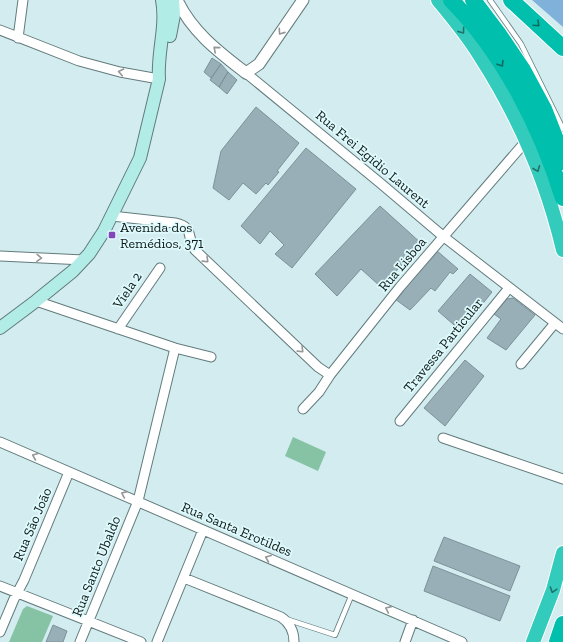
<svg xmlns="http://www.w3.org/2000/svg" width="563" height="642" font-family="'Zilla Slab',serif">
<rect width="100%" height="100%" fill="#d2ecef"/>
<path fill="#86c3a5" d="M293 437 326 452 318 471 285 456Z
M27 606 53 616 42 642H9L23 609Z"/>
<path fill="#7fb1da" d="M532 0H563V27Z"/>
<path fill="#98afb8" stroke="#7c929a" d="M212 58 221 64 211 78 204 72Z
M221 64 228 72 219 87 210 80Z
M228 72 237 80 227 94 219 87Z
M256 107 299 143 277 171 279 172 268 185 266 183 256 194 243 183 229 200 213 188 221 151Z
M306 148 356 189 292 268 275 254 284 245 270 231 260 244 241 226Z
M380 206 422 244 381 287 361 269 337 296 315 274Z
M436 250 458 269 453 274 450 272 435 291 431 288 410 310 395 299Z
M470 274 492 292 461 331 438 311Z
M513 298 535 315 506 350 487 338 501 319 494 314 507 299Z
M465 360 484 376 445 426 424 408Z
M444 537 520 566 510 591 434 561Z
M433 566 510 596 500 621 424 591Z
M53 625 67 631 63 642H46Z"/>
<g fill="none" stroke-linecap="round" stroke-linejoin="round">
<defs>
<path id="service" d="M490 0 521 44 563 129
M286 619 335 635 352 594"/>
<path id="minor" d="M0 30 79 61 120 72 159 79
M18 38 23 0
M246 73 379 182 444 237 563 329
M112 216 175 223C195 227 186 237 195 250L318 367 330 375
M0 256 84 260
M36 301 175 348 211 357
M118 329 160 268
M521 364 555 323
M303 409 319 392 330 375 400 287 526 141
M400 421 509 288
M443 438 563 479
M0 442 462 642
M184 578 281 617C290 623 294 631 294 642
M0 586 141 642
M0 632 14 599 24 580 69 472
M80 642 138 501 175 348
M157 642 203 530
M405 642 413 620"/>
<path id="tertiary" d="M177 0C192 32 219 52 246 73L259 64 303 0"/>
<path id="secondary" d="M170 36 174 15 173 0
M0 328 36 301 73 271 89 254 104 231 140 158 159 79C157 52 167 27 162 0"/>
<path id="trunk" d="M438 0C453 18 468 36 480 56 518 115 547 182 563 250
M533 642 553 590 563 553"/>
<path id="motorway" d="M451 0C503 52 541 128 563 198
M473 0 498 33 523 70 544 109 557 142 563 162
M511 0 563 48
M557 642 563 624"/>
</defs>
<use href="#service" stroke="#637b7d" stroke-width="6"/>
<use href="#minor" stroke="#637b7d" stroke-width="11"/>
<use href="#tertiary" stroke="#637b7d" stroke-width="13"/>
<use href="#secondary" stroke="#637b7d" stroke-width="14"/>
<use href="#trunk" stroke="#fff" stroke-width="16"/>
<use href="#motorway" stroke="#fff" stroke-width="18"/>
<use href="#service" stroke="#fff" stroke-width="4.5"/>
<use href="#minor" stroke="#fff" stroke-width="9"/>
<use href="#tertiary" stroke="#fff" stroke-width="11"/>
<use href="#secondary" stroke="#b2ece6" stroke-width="12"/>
<use href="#trunk" stroke="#33ccbc" stroke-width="14"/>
<use href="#motorway" stroke="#00bfac" stroke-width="16"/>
</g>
<defs><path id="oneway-chevron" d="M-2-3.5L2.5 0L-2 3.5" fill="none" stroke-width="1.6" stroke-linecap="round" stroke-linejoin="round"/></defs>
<g stroke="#076c62">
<use href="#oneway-chevron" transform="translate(537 24) rotate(43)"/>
<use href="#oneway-chevron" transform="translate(501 64) rotate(58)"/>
</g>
<g stroke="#20726a">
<use href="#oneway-chevron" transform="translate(462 31) rotate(54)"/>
<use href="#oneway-chevron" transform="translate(537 169) rotate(68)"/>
<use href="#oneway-chevron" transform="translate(553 590) rotate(108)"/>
</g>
<g stroke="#939797">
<use href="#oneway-chevron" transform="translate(281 32) rotate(125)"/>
<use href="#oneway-chevron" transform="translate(216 49) rotate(-139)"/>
<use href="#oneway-chevron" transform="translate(121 72) rotate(-168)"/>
<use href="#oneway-chevron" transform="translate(39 258) rotate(3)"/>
<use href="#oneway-chevron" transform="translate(206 260) rotate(44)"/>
<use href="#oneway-chevron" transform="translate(301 350) rotate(44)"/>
<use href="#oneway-chevron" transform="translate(35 456) rotate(-157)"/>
<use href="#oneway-chevron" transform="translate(124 494) rotate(-156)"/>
<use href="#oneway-chevron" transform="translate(268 558) rotate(-157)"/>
<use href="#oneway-chevron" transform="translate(388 609) rotate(-156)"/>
</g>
<rect fill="#8346bb" stroke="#dffafc" stroke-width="1.5" x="108" y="231" width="8" height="8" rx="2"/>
<g text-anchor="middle" stroke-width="3.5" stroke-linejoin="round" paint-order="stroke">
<g font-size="14" fill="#0e1818" stroke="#dffafc">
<text transform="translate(373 159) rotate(40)" y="5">Rua Frei Egidio Laurent</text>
<text transform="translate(402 264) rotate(-50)" y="5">Rua Lisboa</text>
<text transform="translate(127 290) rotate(-56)" y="5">Viela 2</text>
<text transform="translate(443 345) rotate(-51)" y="5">Travessa Particular</text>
<text transform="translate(32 524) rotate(-67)" y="5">Rua São João</text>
<text transform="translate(237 529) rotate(23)" y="5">Rua Santa Erotildes</text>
<text transform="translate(96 566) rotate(-68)" y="5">Rua Santo Ubaldo</text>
</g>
<g font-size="14" fill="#0e1818" stroke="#dffafc" text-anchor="start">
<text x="120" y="232">Avenida dos<tspan x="120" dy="16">Remédios, 371</tspan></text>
</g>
</g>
</svg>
